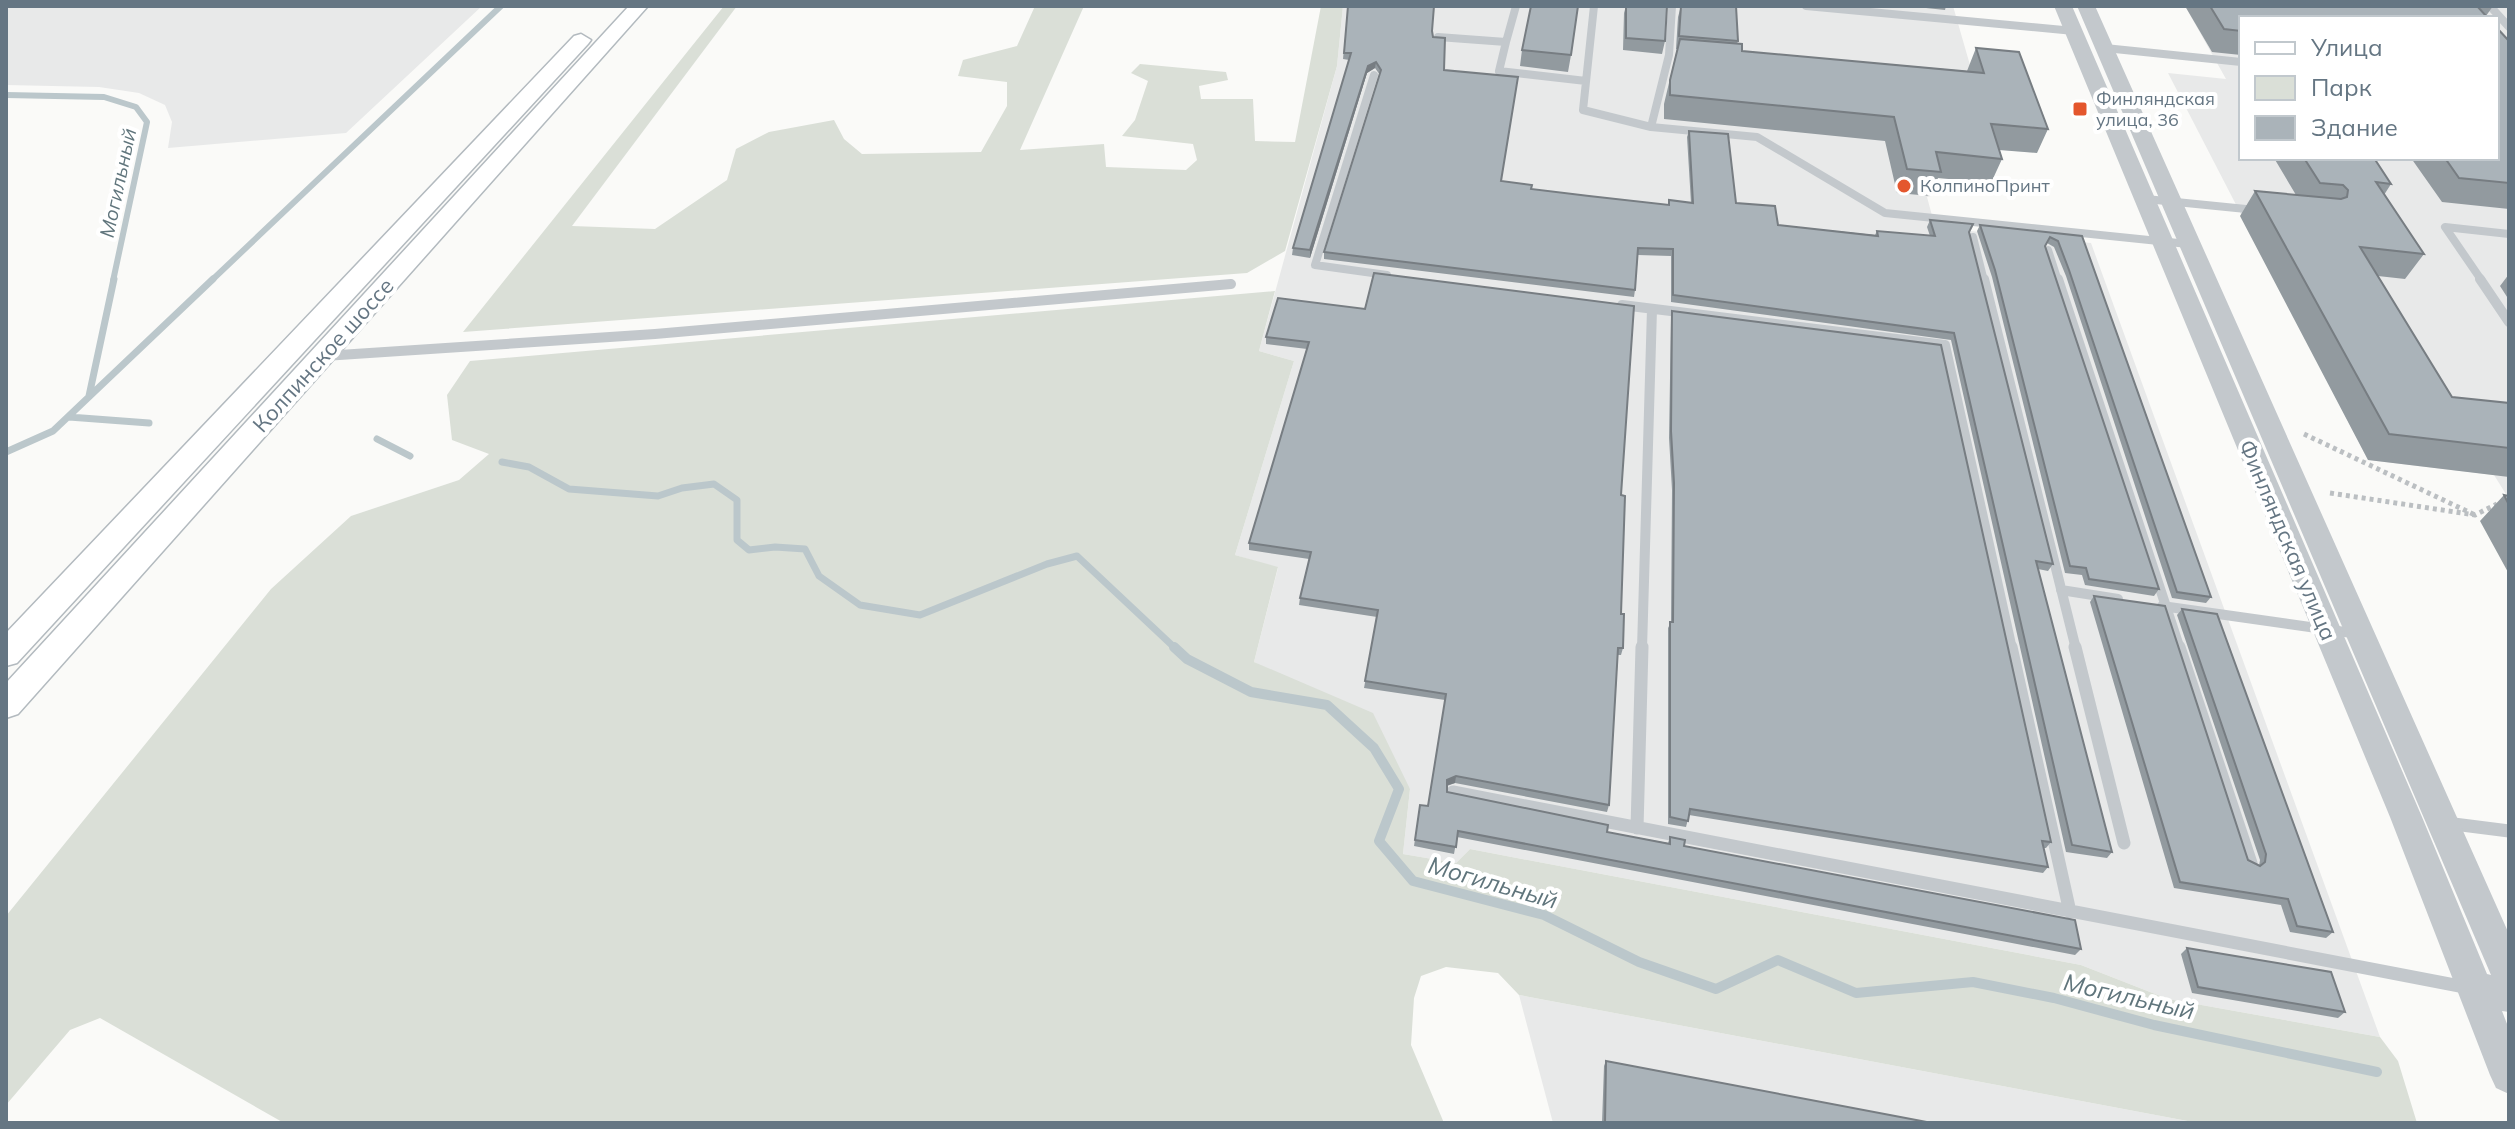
<svg xmlns="http://www.w3.org/2000/svg" width="2515" height="1129" font-family="Mulish,sans-serif">
<rect width="100%" height="100%" fill="#fafaf8"/>
<path fill="#e8e9e9" fill-rule="evenodd" d="M6 6H482L346 133 168 148 172 122 165 105 139 93 99 87 6 85Z
M1343 6H1953L1972 72 2010 75 2037 153 1981 148 1991 183 1926 177 1931 196 1927 197 1934 223 1929 227 2091 243 2380 1037 2168 999 2081 965 1470 849 1456 863 1403 854 1410 789 1272 672 1254 662 1278 568 1235 555 1294 361 1259 351 1337 66Z
M2185 6H2509V499L2494 475 2368 460 2168 73 2226 79ZM2241 18H2497V158H2241Z
M1519 995 2198 1123H1553Z"/>
<path fill="#dadfd7" d="M724 6H737L572 226 655 229 727 180 736 149 769 132 834 120 844 139 862 154 981 152 1007 106V82L958 76 963 60 1017 46 1035 6H1084L1020 150 1104 144 1106 167 1186 170 1197 160 1193 144 1122 136 1135 120 1148 81 1131 73 1140 64 1226 72 1228 80 1199 86 1201 99H1253L1255 141 1295 142 1321 6H1343L1337 66 1285 251 1247 273 463 332Z
M1275 291 1259 351 1294 361 1235 555 1278 567 1254 662 1373 713 1410 789 1403 854 1456 863 1470 849 2081 965 2168 999 2380 1037 2398 1061 2417 1123H2198L1519 995 1498 973 1446 967 1421 976 1414 998 1411 1045 1444 1123H284L100 1018 70 1030 6 1105V916L271 589 351 516 459 480 489 454 452 440 447 395 470 361Z"/>
<g fill="none" stroke-linecap="round" stroke-linejoin="round">
<path stroke="#bbc7cb" stroke-width="6" d="M6 95 104 97 136 107 147 122 113 281
M211 281 501 6"/>
<path stroke="#bbc7cb" stroke-width="7" d="M89 396 114 279
M69 417 149 423
M377 439 410 456
M6 452 53 431 213 279
M502 462 529 467 569 489 658 496 682 488 714 484 737 500V540L749 550 775 547 805 549 819 576 860 605 920 615 1047 564 1077 556 1176 649"/>
<path stroke="#bbc7cb" stroke-width="10" d="M1174 647 1187 659 1251 692 1327 705 1374 748 1399 789 1379 841 1413 881 1544 915 1639 962 1716 989 1778 960 1856 993 1973 982 2054 998 2154 1025 2377 1072"/>
<defs>
<path id="secondary" d="M629 6H648L18 714 6 718V683Z
M581 34 591 40 588 44 17 663 6 666V633L574 36Z"/>
</defs>
<use href="#secondary" stroke="#b3babf" stroke-width="3"/>
<path stroke="#bbbfc2" stroke-width="5" stroke-dasharray="4 4" stroke-linecap="butt" d="M2304 434 2475 515
M2330 493 2475 515 2497 504"/>
<path stroke="#c3c8cc" stroke-width="8" d="M1594 6 1583 110 1651 127
M1672 6 1669 55 1651 127 1757 137 1885 213 2188 244
M1806 6 2074 31
M2490 6 2509 27
M1438 37 1506 42 1499 71 1586 81
M1506 42 1516 6
M2105 48 2241 62
M1374 75 1315 265 1387 275
M2146 199 2256 210
M1973 237 1984 281
M2048 250 2058 281
M2482 281 2445 227 2509 234"/>
<path stroke="#c3c8cc" stroke-width="10" d="M1984 279 2076 649
M2058 279 2180 649
M2480 279 2509 322
M1622 305 1945 345 2012 649
M324 356 655 334 1231 284
M2061 590 2118 599
M2162 606 2359 634
M1642 649 1652 309"/>
<path stroke="#c3c8cc" stroke-width="13" d="M2011 647 2070 912
M2075 647 2124 843
M2179 647 2251 863
M1453 792 2470 988
M2446 823 2509 831
M1637 828 1642 647"/>
<path fill="#c3c8cc" fill-rule="evenodd" d="M2054 6H2072L2422 817 2487 974 2491 975 2077 6H2095L2509 934V1012L2502 1011 2509 1029V1094L2496 1088 2490 1075 2390 817Z"/>
<use href="#secondary" fill="#fff" fill-rule="evenodd"/>
</g>
<path fill="#929a9f" d="M1348 6 1432 31 1433 37 1444 70 1501 181 1531 189 1668 205 1669 200 1691 203 1687 137 1689 131 1736 203 1778 225 1875 235 1877 231 1930 236 1927 227 1930 220 1969 232 2053 564 2048 571 2038 569 2112 852 2107 858 2066 852 1951 340 1671 302V256L1638 255 1635 290 1634 297 1324 259V252L1380 75 1375 68 1367 73 1310 258 1292 255 1293 248 1349 60 1343 59Z
M1626 6H1667L1665 41 1662 54 1623 50 1624 13Z
M1681 6 1738 41 1737 44 1742 51 1967 71 1976 48 2048 129 2037 153 1999 150 2002 159 1991 183 1938 178 1931 196 1897 193 1885 141 1664 119V104L1677 49H1676L1678 17Z
M1907 6H1946L1945 10Z
M2185 6H2493L2486 16 2241 18V55L2212 52Z
M2509 41V209L2442 202 2411 158H2497Z
M1522 50 1571 55 1568 72 1520 66Z
M2274 158H2374L2391 184 2384 195 2424 254 2405 279 2378 276 2452 397 2509 403V477L2368 460 2240 216 2255 191 2296 195Z
M1980 225 2082 236 2211 597 2206 603 2172 598 2066 276 2054 247 2047 243 2045 246 2159 589 2154 596 2085 585 2082 575 2065 573 1992 277 1977 231Z
M2509 274V300L2500 286Z
M1278 298 1621 495V614L1623 648 1621 655H1618L1609 805 1607 812 1455 783 1447 786V792L1607 832 1668 843 1670 837 1684 846 2081 949 2075 955 1457 837 1454 854 1414 846 1420 805 1428 806 1445 700 1364 688 1377 617 1299 605 1300 598 1309 559 1249 550V543L1307 349 1266 344V337Z
M1672 311 2051 842 2046 848H2044L2048 867 2043 873 1689 815 1686 827 1668 824V628L1671 622 1672 490 1669 438 1671 318Z
M2504 495 2509 496V574L2480 521Z
M2094 596 2248 860 2259 866 2260 860 2177 615 2182 609 2333 932 2326 938 2290 932 2281 905 2174 888 2090 602Z
M2187 948 2345 1012 2338 1018 2192 993 2181 954Z
M1606 1061 1932 1123H1602L1604 1066Z"/>
<path fill="#777d82" d="M1376 62 1375 68 1367 73 1310 258V250L1368 66Z
M1456 776 1455 783 1445 786 1447 780Z"/>
<path fill="#aab3b9" stroke="#777d82" stroke-width="2" d="M1348 6H1434L1432 31 1433 37 1445 38 1444 70 1518 77 1501 181 1532 185 1531 189 1589 196 1669 205V200L1693 203 1689 131 1728 134 1736 203 1775 206 1778 225 1878 236 1877 231 1935 236 1930 220 1973 224 1969 232 2053 564 2036 561 2112 852 2072 845 1954 333 1673 295V249L1638 248 1635 290 1324 252 1381 70 1376 62 1368 66 1310 250 1293 248 1351 53H1344Z
M1531 6H1578L1571 55 1522 50Z
M1626 6H1667L1665 41 1626 38Z
M1681 6H1736L1738 41 1679 36Z
M2210 6H2477L2488 18H2241V31L2224 29Z
M2497 28 2509 41V183L2459 178 2445 158H2497Z
M1680 39 1742 44V51L1984 73 1976 48 2019 52 2048 129 1991 124 2002 159 1936 152 1941 172 1907 169 1894 117 1670 95V80Z
M2304 158H2374L2391 184 2376 182 2424 254 2360 247 2452 397 2509 403V448L2389 434 2255 191 2341 199 2347 197 2348 190 2343 185 2320 183Z
M1980 225 2082 236 2211 597 2177 592 2069 270 2058 241 2050 237 2045 246 2159 589 2089 579 2086 568 2070 566 1995 270Z
M1374 273 1634 306 1621 495 1625 496 1621 614H1624L1623 648H1618L1609 805 1456 776 1447 780V792L1608 825 1607 832 1670 844V837L1685 840 1684 846 2075 920 2081 949 1458 831 1456 847 1415 840 1420 805 1428 806 1446 694 1365 681 1378 610 1300 598 1311 552 1249 543 1309 342 1266 337 1278 298 1365 309Z
M1672 311 1941 345 2051 842 2042 841 2048 867 1690 809 1688 821 1670 817V622H1673L1674 483 1671 431Z
M2504 495 2509 496V505Z
M2094 596 2165 606 2248 860 2260 866 2265 862 2266 854 2182 609 2217 614 2333 932 2297 926 2288 899 2180 882Z
M2187 948 2331 972 2345 1012 2198 987Z
M1606 1061 1932 1123H1605Z"/>
<g fill="#e4572e" stroke="#fff" stroke-width="3">
<rect x="2072" y="101" width="16" height="16" rx="4"/>
<circle cx="1904" cy="186" r="8"/>
</g>
<g text-anchor="middle" stroke-width="8" stroke-linejoin="round" paint-order="stroke">
<g font-size="18" fill="#657683" stroke="#fff" text-anchor="start">
<text x="2096" y="105">Финляндская<tspan x="2096" dy="21">улица, 36</tspan></text>
<text x="1920" y="192">КолпиноПринт</text>
</g>
<g font-size="20" font-style="italic" fill="#60757c" stroke="#fff">
<text transform="translate(118 183) rotate(-78)" y="7">Могильный</text>
</g>
<g font-size="22" fill="#657683" stroke="#fff">
<text transform="translate(323 355) rotate(-48)" y="8">Колпинское шоссе</text>
<text transform="translate(2288 540) rotate(67)" y="8">Финляндская улица</text>
</g>
<g font-size="24" font-style="italic" fill="#60757c" stroke="#fff">
<text transform="translate(1493 883) rotate(16)" y="8">Могильный</text>
<text transform="translate(2129 997) rotate(13)" y="8">Могильный</text>
</g>
</g>
<rect width="2515" height="1129" fill="none" stroke="#657683" stroke-width="16"/>
<rect x="2239" y="16" width="260" height="144" fill="#ffffff" stroke="#c1c8cd" stroke-width="2"/>
<rect x="2255" y="42" width="40" height="12" fill="#ffffff" stroke="#c1c8cd" stroke-width="2"/>
<text x="2311" y="56" font-size="24" fill="#657683">Улица</text>
<rect x="2255" y="76" width="40" height="24" fill="#dadfd7" stroke="#c1c8cd" stroke-width="2"/>
<text x="2311" y="96" font-size="24" fill="#657683">Парк</text>
<rect x="2255" y="116" width="40" height="24" fill="#aab3b9" stroke="#c1c8cd" stroke-width="2"/>
<text x="2311" y="136" font-size="24" fill="#657683">Здание</text>
</svg>
